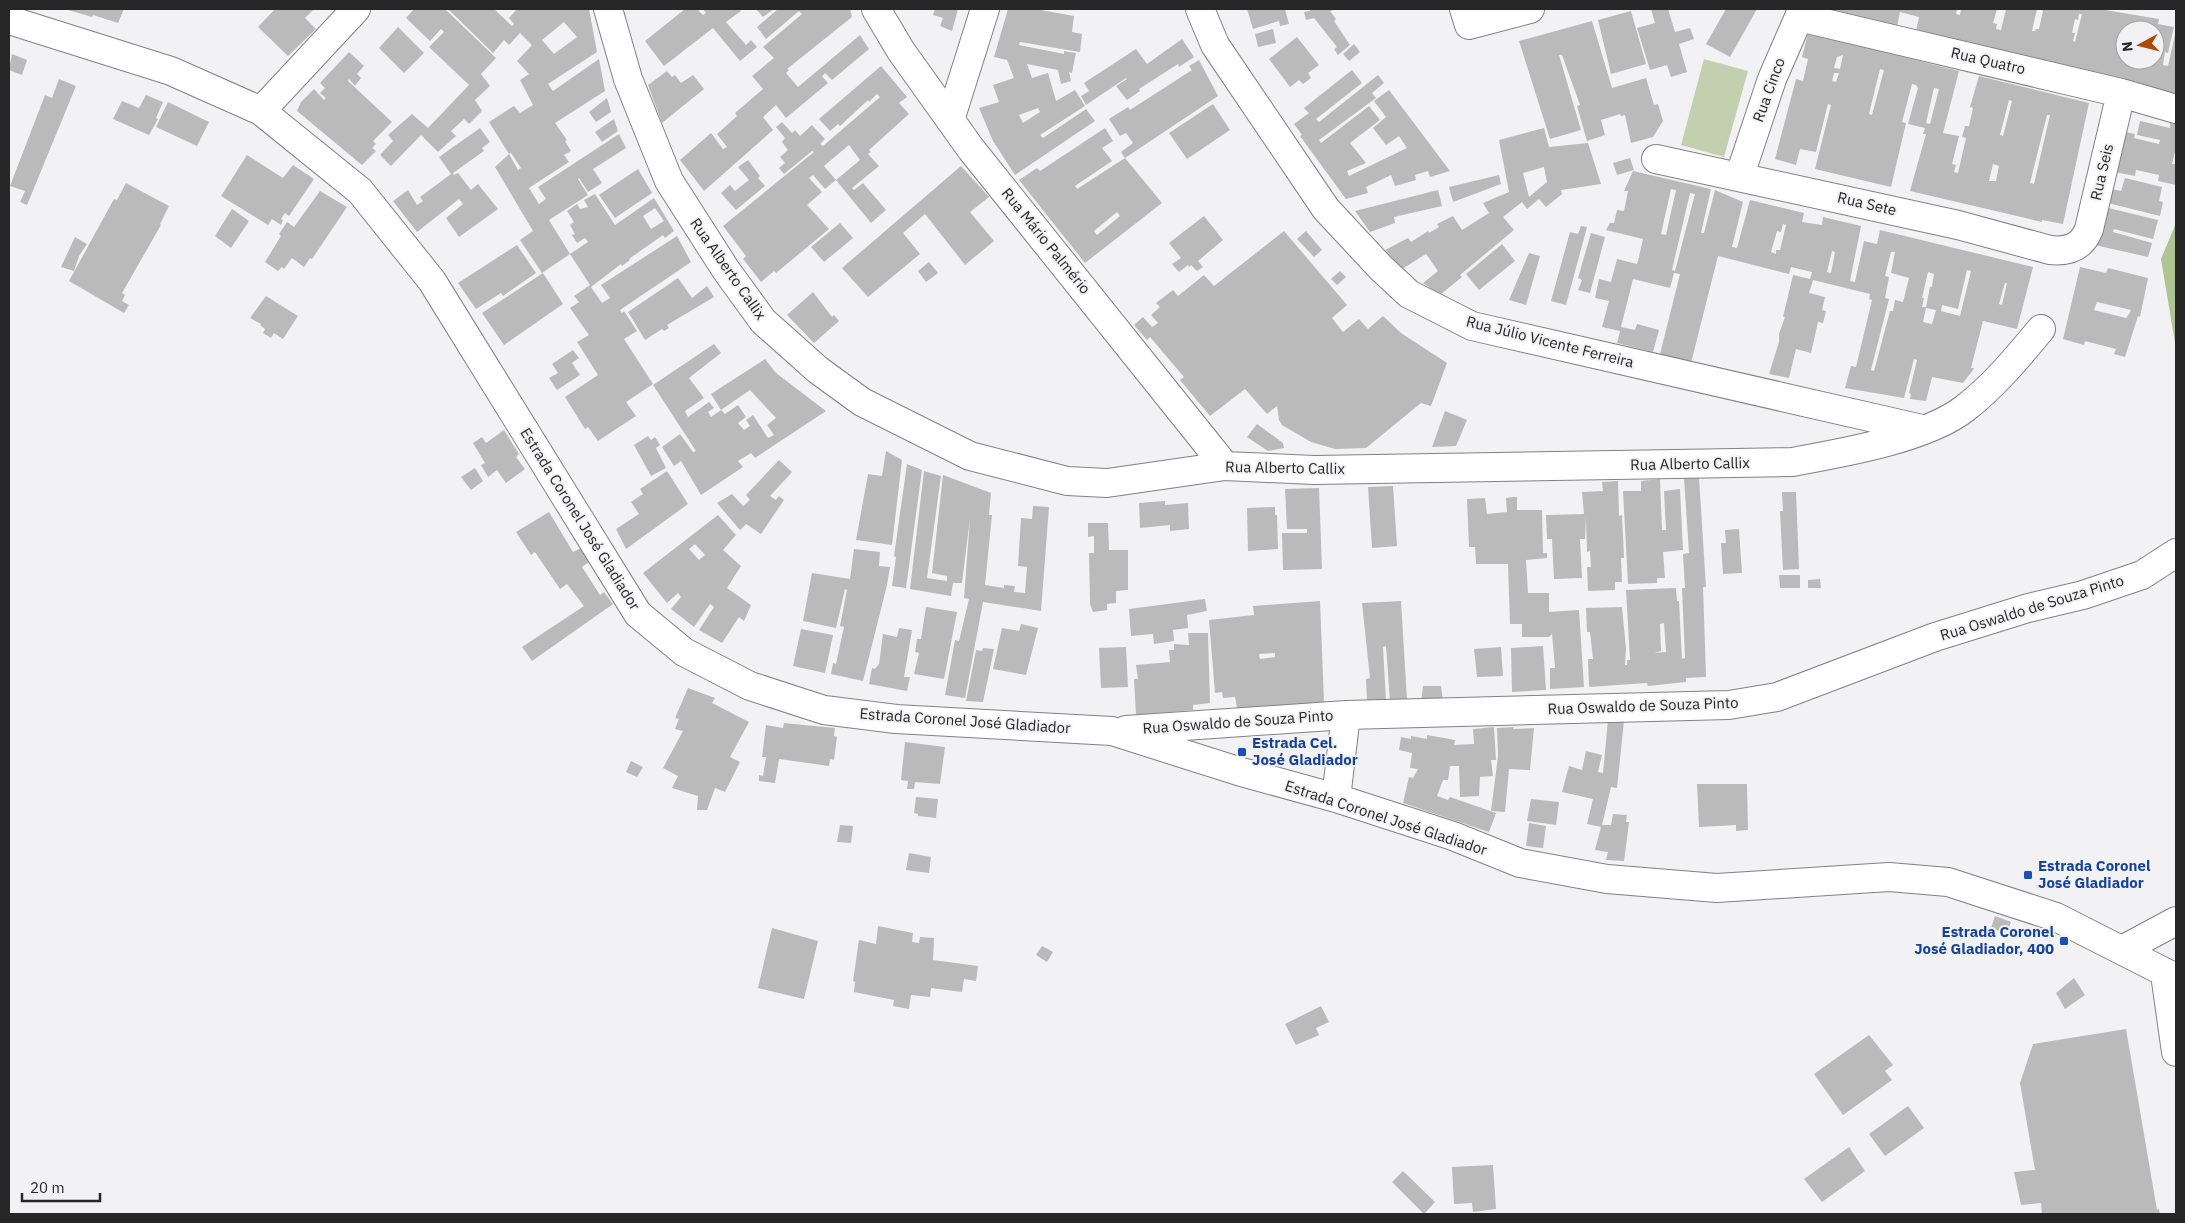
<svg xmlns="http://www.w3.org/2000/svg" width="2185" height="1223" font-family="'IBM Plex Sans',sans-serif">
<rect width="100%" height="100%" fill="#f2f2f4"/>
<path fill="#c2d0b0" d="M1704 59 1748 71 1724 157 1681 145Z"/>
<path fill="#afc393" d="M2176 223V349L2161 259Z"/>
<path fill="#bbbaba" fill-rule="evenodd" d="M65 9H124L118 23 93 15 92 17Z
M275 9H314L305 18 316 29 288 56 258 27Z
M414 9H445L496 58 481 74 490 86 475 100 482 111 469 124 464 119 451 131 456 136 438 152 421 135 391 166 380 155 393 141 388 135 412 114 428 128 469 85 429 47 444 32 441 29 430 41 406 18Z
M448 9H494L512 26 514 24 509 18 517 9H589L597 52 548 84 553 91 599 59 605 91 555 123 567 140 565 141 571 151 564 155 569 162 529 188 539 204 546 199 538 187 619 134 626 148 593 169 602 183 588 192 579 178 578 179 588 195 549 220 570 254 588 242 585 238 577 243 572 235 575 234 570 225 574 222 567 211 577 204 580 209 588 207 584 200 595 194 615 225 654 198 674 231 665 238 663 235 629 259 630 260 622 266 621 264 591 287 602 303 610 298 601 285 677 236 691 262 620 310 622 313 624 311 637 331 624 339 653 384 626 402 636 416 598 441 588 427 585 429 565 397 598 375 577 342 589 335 570 308 579 302 574 296 590 285 570 254 542 273 520 240 533 231 495 167 509 154 489 122 514 106 520 113 533 105 520 80 529 74 517 61 532 45 520 33 509 45 504 40 493 53ZM564 22 577 37 554 54 542 40ZM511 153 521 168 518 170 509 154ZM655 208 664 221 651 229 643 216Z
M685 9H697L703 15 706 13 703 9H739L741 11 726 22 746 45 751 40 757 47 740 61 713 28 664 66 645 41Z
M756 9H774L763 17Z
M778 9H850L852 17 787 69 789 70 786 73 798 87 860 35 869 49 832 80 825 73 822 76 828 83 786 118 776 105 763 117 773 130 704 191 680 160 711 133 723 149 727 147 717 134 737 116 735 113 763 89 752 76 774 58 763 47 802 14 799 11 766 39 757 27Z
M935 9H958L952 31 940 26 943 18 933 15Z
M1008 9H1035L1074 16 1072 32 1082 34 1080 52 1020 42 1019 45 1064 54V51L1076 53 1072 73 1069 72 1071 81 1061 84 1058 70 1027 64 1032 78 1048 73 1056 101 1075 90 1085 106 1040 135 1043 138 1086 109 1095 121 1015 175 993 141 979 108 999 102 993 85 1014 78 1007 60 994 57ZM1038 108 1040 112 1023 123 1019 115Z
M1247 9H1285L1289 24 1280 26 1279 21 1253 29Z
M1309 9H1337L1330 11 1336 19 1334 21 1350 45 1338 55 1334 49 1337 47 1314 18 1306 20 1304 12 1310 11Z
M1651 9H1668L1675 32 1690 28 1694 39 1679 44 1687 72 1671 77 1667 65 1650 70 1637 28 1655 23Z
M1726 9H1757L1730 57 1706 44Z
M1833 9H1957L1956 14 1960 15 1961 9H1997L1993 23 1997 24 1996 29 2001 30 2006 9H2037L2032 31H2035L2036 29H2039L2043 11 2040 9H2099L2159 19 2158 24 2174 27 2168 53 2165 52 2163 65 2168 66 2176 30V95L1916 31 1919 17 1900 12 1897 27 1833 11ZM2079 14H2082L2075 42 2073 41 2075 33H2072L2075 19 2078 20ZM2125 30H2155V60H2125Z
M1631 11 1646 64 1611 74 1598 20Z
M1592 21 1612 88 1646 78 1654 105 1658 104 1663 121 1653 137 1631 143 1625 115 1621 116 1620 114 1601 120 1605 135 1587 141 1577 106 1580 105 1562 55H1559L1581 130 1550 139 1519 41Z
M398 27 424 53 404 73 379 48Z
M1273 29 1276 43 1258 47 1255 34Z
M1808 33 1959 71 1943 133 1959 136 1952 164 1956 165 1954 172 1958 173 1966 138 1962 137 1965 126H1969L1973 108 1970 107 1979 76 2089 103 2063 224 2042 220V222L1910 191 1926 134H1923L1925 128 1908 124 1918 88 1916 85 1912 84 1902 122 1906 123 1891 187 1815 169 1831 105 1828 104 1816 152 1800 149 1796 165 1775 159 1796 79 1803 81 1808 59 1802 57ZM1843 55 1840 69 1834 68 1837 57ZM1880 69 1884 70 1872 115 1869 114ZM1834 73H1839L1836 82 1832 81ZM1934 88 1939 89 1930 124 1926 123ZM2009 100 2012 101 2003 136 2000 135ZM2047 115H2050L2034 184 2030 183ZM1993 164 1999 166 1996 181H1989Z
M1297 37 1319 65 1308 73 1311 78 1303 84 1299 80 1290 87 1269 59Z
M1182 39 1194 57 1179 67 1178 64 1139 89 1140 91 1127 100 1116 86 1127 79 1126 78 1086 105 1081 96 1089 91 1084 83 1136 49 1147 64Z
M1354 44 1360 52 1349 61 1343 54Z
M349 52 364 66 357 74 361 78 355 86 349 79 348 81 392 122 373 141 376 144 372 148 376 151 362 165 297 111 301 102 314 89 324 100 326 98 320 93 325 88 320 83Z
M12 54 27 60 22 75 9 70Z
M1199 60 1218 96 1125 158 1121 152 1133 143 1126 133 1120 136 1109 119 1128 107 1130 110 1192 70 1189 66Z
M881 66 907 97 899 103 909 114 869 150 871 152 868 154 879 166 852 188 854 190 863 183 886 210 871 223 836 180 860 160 849 145 824 166 836 180 825 189 813 175 809 178 822 192 807 205 829 229 776 273 774 271 761 282 743 259 746 256 723 226 814 152 812 151 784 174 779 168 785 163 780 157 788 150 782 142 785 138 776 127 782 122 792 133 795 130 800 136 812 125 825 139 820 144 823 146 880 97 877 94 869 102 868 100 840 126 838 124 830 131 819 119Z
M1352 70 1362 83 1316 119 1319 122 1378 75 1384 83 1372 93 1376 98 1319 140 1321 143 1369 106 1380 120 1350 143 1366 163 1347 171 1349 176 1407 148 1399 136 1386 145 1373 128 1386 117 1374 101 1389 90 1450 171 1430 177 1428 171 1415 175 1416 180 1395 186 1391 175 1366 187 1368 193 1346 199 1300 136 1302 135 1294 124 1309 113 1304 108Z
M667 71 672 77 675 75 681 83 693 75 704 89 662 123 648 85Z
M59 79 76 86 27 205 20 202 25 191 10 186 45 95 52 98Z
M146 95 163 102 156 118 158 119 149 135 113 119 122 101 139 108Z
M607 98 611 112 596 122 589 112Z
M168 102 209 122 197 146 156 127Z
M1213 104 1230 130 1187 159 1169 133Z
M614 119 618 131 602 142 595 132Z
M2140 121 2170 128V123L2176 124V147L2172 164H2176V185L2158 181 2159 175 2136 170 2135 176 2104 170 2115 130 2135 134 2134 138 2159 144 2160 140 2137 135Z
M480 128 490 142 482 148 484 151 453 173 454 175 458 173 471 190 478 184 498 209 459 237 446 218 463 204 459 199 417 232 393 201 408 190 417 205 423 201 420 197 451 174 439 157Z
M1105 128 1113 141 1102 148 1112 161 1075 186 1077 189 1125 158 1162 203 1085 263 1019 180 1037 168 1040 171ZM1117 212 1120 216 1097 235 1094 231Z
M1544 128 1549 147 1588 143 1601 184 1561 190 1562 194 1546 207 1539 199 1527 209 1522 202 1503 217 1514 230 1460 275 1462 277 1440 295 1423 283 1438 271 1426 254 1402 269 1385 250 1408 238 1411 242 1428 231 1429 233 1439 227 1437 224 1453 216 1462 230 1489 213 1483 203 1509 192 1499 140ZM1544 167 1547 182 1529 197 1523 173Z
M247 155 283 178 293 165 314 179 289 216 285 213 281 219 283 220 281 225 272 219 268 225 221 196Z
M1630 158 1634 170 1617 175 1613 163Z
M748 160 760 176 758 178 765 186 736 210 721 193 730 185 735 191 749 180 738 167Z
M961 166 989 197 970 212 994 241 965 265 925 214 903 233 920 254 868 297 842 268Z
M638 169 652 193 615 218 599 195Z
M1633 171 1711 189 1701 233H1704L1715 190 1743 202 1732 247 1737 248 1750 200 1804 213 1802 222 1822 225 1823 217 1861 226 1850 281 1855 282 1864 241 1877 244 1880 230 2033 267 2017 329 1983 321 1971 368H1974L1973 370 1963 383 1932 377 1926 401 1910 399 1911 394 1909 393 1917 360 1914 359 1904 398 1845 388 1851 366 1856 367 1872 300 1869 299 1870 294 1813 280 1809 293 1825 297 1822 310 1826 311 1823 323 1818 322 1811 353 1796 349 1789 378 1769 374 1779 342V334L1785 317H1783L1793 275 1810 279 1812 272 1791 267 1789 274 1718 256 1691 363 1660 354 1680 274 1674 273 1670 288 1633 279 1621 327 1635 330 1637 324 1659 330 1653 352 1617 343 1620 331 1602 327 1609 301 1595 298 1599 279 1611 282 1617 259 1637 264 1638 261 1643 239 1606 230 1610 223H1614L1617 210 1624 211 1628 191H1624ZM1671 189 1676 190 1666 235 1661 234ZM1690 193 1695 194 1675 271 1672 270ZM1783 224 1786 225 1780 250H1776V254L1771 252 1777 231 1781 232ZM1832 251 1835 252 1831 273 1827 272ZM1891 252H1895L1891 273 1909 278 1903 302 1895 300 1893 311H1890L1874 371 1871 370 1889 299 1885 298 1889 277 1885 276ZM1967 270 1971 271 1960 316 1941 311 1942 305 1958 309ZM1928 272 1934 274 1932 286H1934L1930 287 1926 307H1922L1924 298H1922ZM2005 283H2007L2002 305 1999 304ZM1926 308 1936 310 1932 324 1923 322Z
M1499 175 1501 184 1453 202 1449 187Z
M2125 178 2162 187 2159 201 2163 202 2160 216 2108 203 2112 189 2121 191Z
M126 183 169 206 160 224 161 225 122 293 125 295 122 301 129 305 124 313 69 281 114 199 117 200Z
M1438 190 1442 206 1394 217 1395 223 1370 232 1355 211Z
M320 191 347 207 312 259 310 258 304 267 292 258 284 269 282 267 278 271 265 262 281 236 279 234 287 222 294 227Z
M2096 205 2158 220 2153 239 2114 229 2113 232 2152 243 2148 257 2086 243Z
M232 209 249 221 231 248 215 236Z
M1204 216 1223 240 1198 261 1203 267 1197 271 1191 265 1189 267 1188 265 1179 272 1172 264 1181 258 1169 243Z
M840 223 853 238 824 262 811 247Z
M1581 226 1587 227 1566 305 1551 301 1570 232 1578 234Z
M1284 231 1347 305 1332 318 1343 332 1359 319 1368 329 1383 316 1401 333 1447 363 1431 406 1421 403 1366 448 1335 449 1311 442 1282 425 1279 420 1277 406 1267 414 1245 389 1210 416 1180 380 1184 377 1150 337 1147 340 1134 325 1143 317 1152 327 1158 323 1151 315 1160 307 1156 303 1173 290 1178 296 1204 275 1214 286Z
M1306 231 1322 250 1314 257 1297 239Z
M1591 233 1605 237 1590 293 1578 290 1582 280 1578 278Z
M75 237 87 244 79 256 74 271 61 267Z
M1502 244 1515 261 1479 290 1466 274Z
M517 245 536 273 503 296 501 293 476 309 458 283Z
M1529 253 1540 256 1526 305 1509 300Z
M929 262 938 273 926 282 918 271Z
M2080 267 2106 273 2108 268 2148 278 2140 317 2138 316 2125 357 2114 354 2116 349 2085 341 2084 345 2063 339ZM2097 302 2131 310 2129 314 2126 318 2094 310Z
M1340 271 1346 277 1337 285 1331 279Z
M543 273 563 304 504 345 482 313Z
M678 278 692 298 707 286 714 297 667 325 669 328 664 331 662 329 645 340 628 312Z
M813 292 832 317 834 315 839 321 814 343 787 315Z
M266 296 298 316 283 339 274 333 271 338 263 333 265 329 260 325 261 324 250 318Z
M714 344 721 353 689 378 704 398 685 411 688 417 709 402 714 408 708 412 711 417 721 410 711 394 765 359 776 373 826 411 755 458 751 453 738 461 743 467 701 495 681 461 674 466 662 447 680 434 693 452 696 451 653 385ZM750 390 776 418 767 425 774 435 768 438 753 415 746 420 750 426 744 430 738 423 746 417 738 405 725 414 721 410Z
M573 350 579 358 572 363 580 375 557 390 549 378 558 373 552 364Z
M1445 411 1467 420 1456 446 1432 447Z
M1257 424 1283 443 1284 448 1268 451 1247 437Z
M504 430 519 454 516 457 525 469 506 483 497 470 488 477 481 465 485 463 473 443 482 437 486 443Z
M648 436 651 440 655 437 660 445 656 448 666 468 651 476 634 445Z
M886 451 902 460 892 545 856 540 868 474 882 476Z
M779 460 792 472 770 496 776 500 779 496 784 500 761 534 746 524 740 530 717 503 732 494 743 506 750 500 746 495Z
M907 464 922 470 906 588 892 586 896 557 894 556Z
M475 468 483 481 471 490 461 477Z
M667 471 688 504 626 549 616 529 639 514 631 502 643 494 640 489Z
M924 471 941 476 927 578 947 581V576L932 573 943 475 991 493 989 515H992L985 585 1004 588V585L1015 586 1014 592 1025 593 1027 567 1018 566 1021 518 1032 519 1033 506 1049 507 1041 611 983 602 965 698 945 695 955 640 959 641 969 599 964 598 970 518 962 583H953L951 596 910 589Z
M1684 478H1699L1706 587H1703L1706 677 1686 678V682L1648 686 1647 683 1589 687 1588 659H1593L1590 632H1587L1586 608 1622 607 1626 649 1625 665H1627V660H1630L1626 590 1676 588 1677 601H1679L1682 659 1685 658 1682 588H1685L1683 554 1689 553ZM1664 623 1666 652 1654 653 1661 651 1660 624Z
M1660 479 1662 530H1666L1664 491 1680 489 1683 550 1663 552 1665 578H1657V583L1628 584 1623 491H1641V481Z
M1618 481 1619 516 1622 515 1624 558H1621L1622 582H1615V590L1588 591 1587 567H1591L1590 551 1587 552 1586 517 1585 539H1580L1582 578 1554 579 1552 539H1547L1546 515 1584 514 1582 492 1603 491 1602 482Z
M1393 486 1397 546 1372 548 1368 487Z
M1319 488 1322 569 1283 570 1282 533H1307V529H1287L1285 489Z
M1782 492H1796L1799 569 1783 570 1780 511H1783Z
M1513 497H1517V510H1542L1543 553H1547V558L1526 560 1528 593H1549V612L1579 610 1584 687 1550 689V668H1555L1552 634 1549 637H1522V624H1510L1508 564H1476L1475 547H1469L1467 499 1485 498 1487 514 1507 512 1506 498Z
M1165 501V505L1188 503 1189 529 1170 531V525L1140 528 1139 503Z
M1275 507V515H1277L1278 549 1248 551 1247 508Z
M549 512 573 552 581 548 589 562 582 567 600 595 604 592 613 604 532 661 522 647 584 606 567 584 560 589 535 552 531 555 516 532Z
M718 515 736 535 723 550 741 566 727 588 751 605 744 621 739 617 722 643 699 630 714 607 710 604 694 627 671 609 681 597 678 593 667 603 643 573ZM695 544 705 555 699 560 689 549Z
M1088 523H1108L1109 550H1128V590L1116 591V603L1107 604V610L1093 612 1090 604 1089 553H1094V536L1088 537Z
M1739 529 1742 573 1723 574 1721 543H1726L1725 530Z
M854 549 880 552 879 566 890 567 887 585 863 681 831 674 833 663 836 664 844 627 840 626 847 590 845 589 836 628 803 621 812 573 850 579Z
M1779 575H1800V588H1780Z
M1820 579 1821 588H1808V580Z
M1205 599 1207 611 1187 615 1188 628 1173 630 1174 641 1154 644 1153 634 1131 636 1129 609Z
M1320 601 1324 702 1314 703V707L1237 708 1235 697 1223 698 1222 692 1215 693 1209 620 1254 615 1253 606ZM1275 653V657L1260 659 1259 654Z
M1401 601 1407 700 1390 701 1386 646 1383 647 1386 701 1367 702 1366 679 1370 678 1362 603Z
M926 607 957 612 944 679 914 674 919 653 915 652 917 639H921Z
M1021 624 1038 628 1026 675 993 669 1002 628 1019 631Z
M899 628 912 630 904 677H910L907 691 869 684 872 668 875 669 879 664 883 634 897 637Z
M801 629 833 635 825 673 793 666Z
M1188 633H1208L1210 703 1193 705V710L1136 715 1134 679H1138L1136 665 1170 662 1169 650H1174V644L1189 645Z
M1543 646 1546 690 1512 692 1511 648Z
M1126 647 1128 687 1101 688 1099 648Z
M1501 647 1503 676 1477 677 1474 649Z
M983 648 994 649 983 702 966 701 976 650 982 651Z
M1423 686H1441L1443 701 1421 703Z
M688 688 715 698 712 703 749 722 730 757 740 762 725 792 715 788 707 810H697L698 796 672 788 678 776 663 768 683 731 675 729 679 719 675 718Z
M1608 720 1624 721 1617 788 1611 787 1602 825H1611L1613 814 1627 815 1626 822H1629L1624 861 1606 860 1608 852 1595 850 1601 827 1587 824 1593 799 1562 792 1569 766 1582 770 1586 751 1602 755 1598 772 1603 773Z
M784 723 835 728 834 736 837 737 834 760 830 759 829 766 779 759 775 783 759 781V775L763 776 766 757H762L766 725 783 728Z
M1494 727 1496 760H1491L1493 776 1480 777 1479 796 1460 797 1459 766H1450L1448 780H1443L1437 796 1448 800 1450 797 1496 813 1489 832 1403 803 1409 777 1413 778 1418 769 1410 768 1412 753 1399 750 1401 737 1411 739V736L1427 739V735L1455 740 1454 745 1474 744 1473 729Z
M1514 727 1513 729 1534 728 1530 770 1509 769 1505 812 1491 811 1498 756 1497 728Z
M905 742 945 747 940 784 915 782 914 789H907L908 781 901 780Z
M631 761 643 767 637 777 626 772Z
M1697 784H1747L1748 830 1736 831V825L1699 827Z
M916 797 938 799 936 818 918 816V814L914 813Z
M1531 799 1559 802 1556 825 1527 821Z
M1529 823 1546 826 1543 848 1526 846Z
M840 825 853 826 851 843 837 842Z
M909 853 931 857 929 873 906 870Z
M1995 916 2011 922 2007 934 1991 928Z
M878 926 913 933 912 942 919 943 920 937 934 938 933 960 978 966 976 981 964 979 962 992 931 988 930 997 911 995 909 1009 893 1006 894 1000 854 992 855 982 853 981 859 940 876 944Z
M772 928 818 941 804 999 758 988Z
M1042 946 1053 952 1047 962 1036 955Z
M2074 978 2085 995 2065 1009 2056 993Z
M1321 1006 1329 1022 1316 1028 1319 1035 1296 1045 1285 1024Z
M2126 1029 2157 1210 2159 1209 2160 1214H2042L2041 1203 2021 1205 2014 1172 2035 1170 2020 1083 2033 1044Z
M1869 1035 1893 1065 1885 1071 1892 1080 1843 1115 1814 1074Z
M1908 1106 1924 1128 1885 1156 1869 1134Z
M1849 1147 1865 1171 1822 1202 1804 1179Z
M1493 1165 1496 1209 1473 1212 1472 1203 1454 1204 1452 1167Z
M1403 1171 1435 1202 1424 1214 1392 1182Z"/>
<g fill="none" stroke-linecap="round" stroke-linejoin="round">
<defs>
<path id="minor" d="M608 9 628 79 669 181 726 270 763 321 818 370 862 402 970 456 1067 481 1107 483 1225 466 1314 470 1792 462C1841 453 1925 439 1964 409 1993 387 2017 358 2041 329
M876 9 901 51 971 149 1225 466
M1200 9 1215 45 1326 209 1381 268 1409 294 1472 326 1922 429
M1464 9 1469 25 1530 9
M1799 17 2121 93 2176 109
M9 20 171 71 261 111 360 191 432 281 638 614 684 652 750 686 824 710 896 719 1112 731 1238 771 1336 798 1453 836 1520 863 1607 879 1717 888 1889 877 1948 882 2056 917 2176 978
M261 111 356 9
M950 120 985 9
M1656 159 1958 225 2050 250C2069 252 2082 247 2089 229L2121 93
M1740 175 1772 79 1799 17 1806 9
M1126 730 1346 715 1729 705 1777 697 1935 637 2028 608 2083 595 2142 575 2176 553
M1336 798 1346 715
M2122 950 2176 921
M2165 974 2176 1052"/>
</defs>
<use href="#minor" stroke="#818182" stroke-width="30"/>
<use href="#minor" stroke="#fff" stroke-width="28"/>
</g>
<g fill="#1a4fb4" stroke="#f2f2f4" stroke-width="2">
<rect x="1237" y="747" width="10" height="10" rx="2.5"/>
<rect x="2023" y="870" width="10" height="10" rx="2.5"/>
<rect x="2059" y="936" width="10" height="10" rx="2.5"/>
</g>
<g text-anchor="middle" stroke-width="4" stroke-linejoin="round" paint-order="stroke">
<g font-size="15" fill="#262627" stroke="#f2f2f4">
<text transform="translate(1988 61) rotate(13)" y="5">Rua Quatro</text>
<text transform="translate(1769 90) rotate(-70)" y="5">Rua Cinco</text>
<text transform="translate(2102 172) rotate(-77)" y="5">Rua Seis</text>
<text transform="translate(1867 204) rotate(13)" y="5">Rua Sete</text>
<text transform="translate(1046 241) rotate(51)" y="5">Rua Mário Palmério</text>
<text transform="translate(728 269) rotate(55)" y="5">Rua Alberto Callix</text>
<text transform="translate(1550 342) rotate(14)" y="5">Rua Júlio Vicente Ferreira</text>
<text transform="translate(1690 464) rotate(-1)" y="5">Rua Alberto Callix</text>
<text transform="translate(1285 468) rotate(1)" y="5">Rua Alberto Callix</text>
<text transform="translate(580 519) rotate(58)" y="5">Estrada Coronel José Gladiador</text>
<text transform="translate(2032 608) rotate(-17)" y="5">Rua Oswaldo de Souza Pinto</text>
<text transform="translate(1643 706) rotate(-2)" y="5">Rua Oswaldo de Souza Pinto</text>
<text transform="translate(965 721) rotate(4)" y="5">Estrada Coronel José Gladiador</text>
<text transform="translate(1238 722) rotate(-4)" y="5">Rua Oswaldo de Souza Pinto</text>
<text transform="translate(1386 818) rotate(18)" y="5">Estrada Coronel José Gladiador</text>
</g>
<g font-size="15" font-weight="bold" fill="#164399" stroke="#f2f2f4" text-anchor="start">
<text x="1252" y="748">Estrada Cel.<tspan x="1252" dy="17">José Gladiador</tspan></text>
<text x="2038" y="871">Estrada Coronel<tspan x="2038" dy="17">José Gladiador</tspan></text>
<text x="2054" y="937" text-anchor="end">Estrada Coronel<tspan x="2054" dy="17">José Gladiador, 400</tspan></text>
</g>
</g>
<rect width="2185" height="1223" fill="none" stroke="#262627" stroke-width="20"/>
<g transform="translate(2140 45) rotate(263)"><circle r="24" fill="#f2f2f4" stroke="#a0a0a2"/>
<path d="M0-4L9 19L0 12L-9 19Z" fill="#ac4b06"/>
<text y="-8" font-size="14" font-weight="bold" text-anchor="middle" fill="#262627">N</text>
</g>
<path d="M22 1193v8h78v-8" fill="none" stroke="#262627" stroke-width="2.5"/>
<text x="30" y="1193" font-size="15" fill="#262627" stroke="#f2f2f4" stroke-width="4" paint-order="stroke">20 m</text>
</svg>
